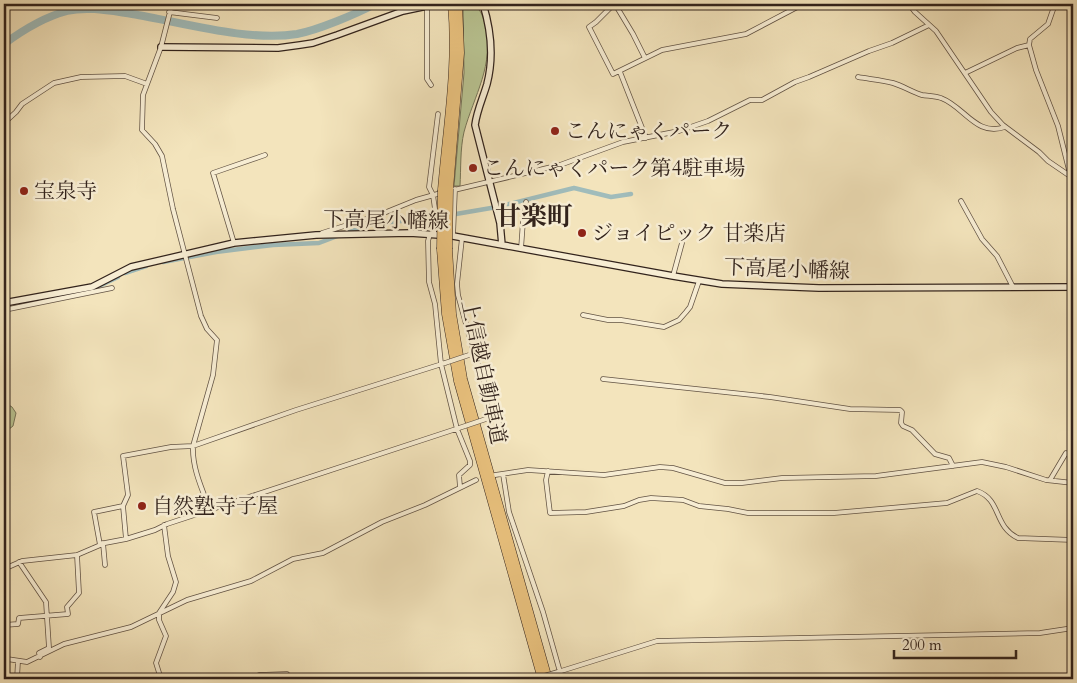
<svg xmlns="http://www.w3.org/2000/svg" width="1077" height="683" font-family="Cardo,'Noto Serif JP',serif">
<rect width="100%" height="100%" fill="#f3e4bc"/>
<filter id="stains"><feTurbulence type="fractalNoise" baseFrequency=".004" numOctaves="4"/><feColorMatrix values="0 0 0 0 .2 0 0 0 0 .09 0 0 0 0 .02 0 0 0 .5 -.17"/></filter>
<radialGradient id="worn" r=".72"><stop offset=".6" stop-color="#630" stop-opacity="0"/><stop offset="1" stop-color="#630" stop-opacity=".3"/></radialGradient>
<path fill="#b9c492" stroke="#767457" d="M470 5C481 8 482 14 485 24 495 65 474 95 464 132 460 149 461 169 460 186H454L464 73 463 6Z
M4 402 12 407 16 413 13 426 4 433Z"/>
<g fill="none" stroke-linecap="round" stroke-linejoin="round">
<path stroke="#a0bcbb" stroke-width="4.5" d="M450 215 497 207 574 188 611 197 631 194
M347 233 368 225 443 216
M163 262 216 252 273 245 319 243 340 235
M125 273 146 266
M93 289 118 277
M27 302 84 291"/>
<path stroke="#a0bcbb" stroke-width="8" d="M4 44C23 30 44 17 67 11 88 6 111 11 132 14 181 22 248 42 297 34 318 30 356 14 375 4"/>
<defs>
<path id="street" d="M172 4 161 47 143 95 142 130 155 144 162 156 173 209 201 316 207 329 217 340 213 375 193 446C192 468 202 489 210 510
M614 4 596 22 589 27 613 74 662 50 746 34 803 4
M615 4 633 34 645 58
M909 4 915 12 936 31 991 112 1003 125 1039 152 1048 161 1070 176
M1055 4 1048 24 1030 39 1029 45 1036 70 1058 126 1073 186
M427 6V79L431 85
M169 12 217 18
M620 72 646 138
M965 73 1017 48 1029 45
M858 77C869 79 882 80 893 83 903 86 912 92 922 95 928 96 935 96 941 98 965 107 976 137 1005 127
M4 123 16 112 22 104 54 83 81 77 125 76 147 84
M450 191 560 165 623 142 679 131 708 121 750 100H762L795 82 809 77 869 51 892 43 929 25
M961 201 982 239 997 256 1013 287
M4 223V222
M322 233 379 215 416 200 441 193
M430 234 428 241 429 282 435 304 441 364 457 429 470 461V465L459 475 460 487
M434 234 435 209 433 195 429 187 438 114
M453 236 455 189
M462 238 457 284 458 295 474 353 505 440
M234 243 213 173 265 155
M521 249 523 221 526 202
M673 276 682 243
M4 310 112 288
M583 315 608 320H621L664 327 679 320 686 312 690 307 699 281
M603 379 770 397 850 409 900 410 902 412 901 423 903 426 912 430 935 454 949 458 953 466
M548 471 546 480 550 513 586 512 624 506 639 500 651 498 683 500 699 506 728 509 748 513H834L947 503 977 491C1002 500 993 526 1018 538L1073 540
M503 474 509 512 543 612 562 679
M495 475 528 470 604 475 660 467 673 468 725 483H742L782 478 876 476 982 462 1006 467 1046 480 1073 483
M1050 480 1066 453 1073 456
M126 539 123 506 128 495 123 456 171 447 193 446 296 410 445 363
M103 543 105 565
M100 545 94 512 123 506
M19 562 46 602 49 648 39 653 40 657
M4 569 22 561 77 555 105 543 126 539 155 530 167 524 459 428
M4 625 18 624 19 618 68 614 67 607 79 593 77 555
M4 657 7 659 27 662 64 644 131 627 187 600 251 581 293 559 323 553 382 522 425 505 476 480
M558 672 657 641 1040 633 1073 628
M204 677 205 679
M17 679 18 661
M161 679 156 663 166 636 159 620V613L173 592 176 582 168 556 164 525
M253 679 259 675 287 674"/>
<path id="secondary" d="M483 4C491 30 494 57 487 84 483 98 477 110 475 125L500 223 502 245
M161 47 278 48 300 45 313 43 337 35 403 11 427 6 449 4
M4 303 92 287 131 267 234 243 316 235 410 233 453 236 673 276 722 284 819 288 1073 287"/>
<path id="highway" d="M449 189 460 53 458 4
M442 190C447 129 458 66 452 4
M441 249 446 314 458 381 542 679
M448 249 452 314 463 379 548 679"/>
</defs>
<use href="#street" stroke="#625344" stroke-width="5.5"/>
<use href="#secondary" stroke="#32231c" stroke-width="8"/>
<use href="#highway" stroke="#32231c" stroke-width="9"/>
<use href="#street" stroke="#f7edd3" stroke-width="4"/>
<use href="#secondary" stroke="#f7edd3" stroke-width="5.5"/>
<use href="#highway" stroke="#eac27e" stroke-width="8"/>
<defs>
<path id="street-bridge" d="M445 363 469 355
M459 428 486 419
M534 679 558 672"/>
<path id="highway-bridge" d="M441 249 442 190
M448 249 449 189"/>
</defs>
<use href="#street-bridge" stroke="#625344" stroke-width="5.5" stroke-linecap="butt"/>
<use href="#highway-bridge" stroke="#32231c" stroke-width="9" stroke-linecap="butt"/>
<use href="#street-bridge" stroke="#f7edd3" stroke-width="4"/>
<use href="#highway-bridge" stroke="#eac27e" stroke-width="8"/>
</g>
<g fill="#8f2418" stroke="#f7edd3" stroke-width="2">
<circle cx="555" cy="131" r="5"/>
<circle cx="473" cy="168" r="5"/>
<circle cx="24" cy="191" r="5"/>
<circle cx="582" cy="233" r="5"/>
<circle cx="142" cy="506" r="5"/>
</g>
<g text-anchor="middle" stroke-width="5" stroke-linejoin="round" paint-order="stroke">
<g font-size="21" fill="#32231c" stroke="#f7edd3" text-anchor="start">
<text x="565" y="138">こんにゃくパーク</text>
<text x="483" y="175">こんにゃくパーク第4駐車場</text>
<text x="34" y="198">宝泉寺</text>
<text x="592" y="240">ジョイピック 甘楽店</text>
<text x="152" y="513">自然塾寺子屋</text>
</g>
<g font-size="21" fill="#32231c" stroke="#f7edd3">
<text transform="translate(386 220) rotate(1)" y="7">下高尾小幡線</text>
<text transform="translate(787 269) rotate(2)" y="7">下高尾小幡線</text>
<text transform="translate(484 372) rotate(78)" y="7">上信越自動車道</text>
</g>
<g font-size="26" font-weight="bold" fill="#32231c" stroke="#f7edd3">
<text x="534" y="225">甘楽町</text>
</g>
</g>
<rect width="1077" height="683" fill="none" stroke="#f3e4bc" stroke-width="20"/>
<rect x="5" y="5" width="1067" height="673" fill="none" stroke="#32231c" stroke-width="2.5"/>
<rect x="10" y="10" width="1057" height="663" fill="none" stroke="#32231c"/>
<path d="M894 650v8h122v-8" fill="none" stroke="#32231c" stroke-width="2.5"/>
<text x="902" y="650" font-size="15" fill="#32231c" stroke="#f7edd3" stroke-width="4" paint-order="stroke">200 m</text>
<rect width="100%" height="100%" filter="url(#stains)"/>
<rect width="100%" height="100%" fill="url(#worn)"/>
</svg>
